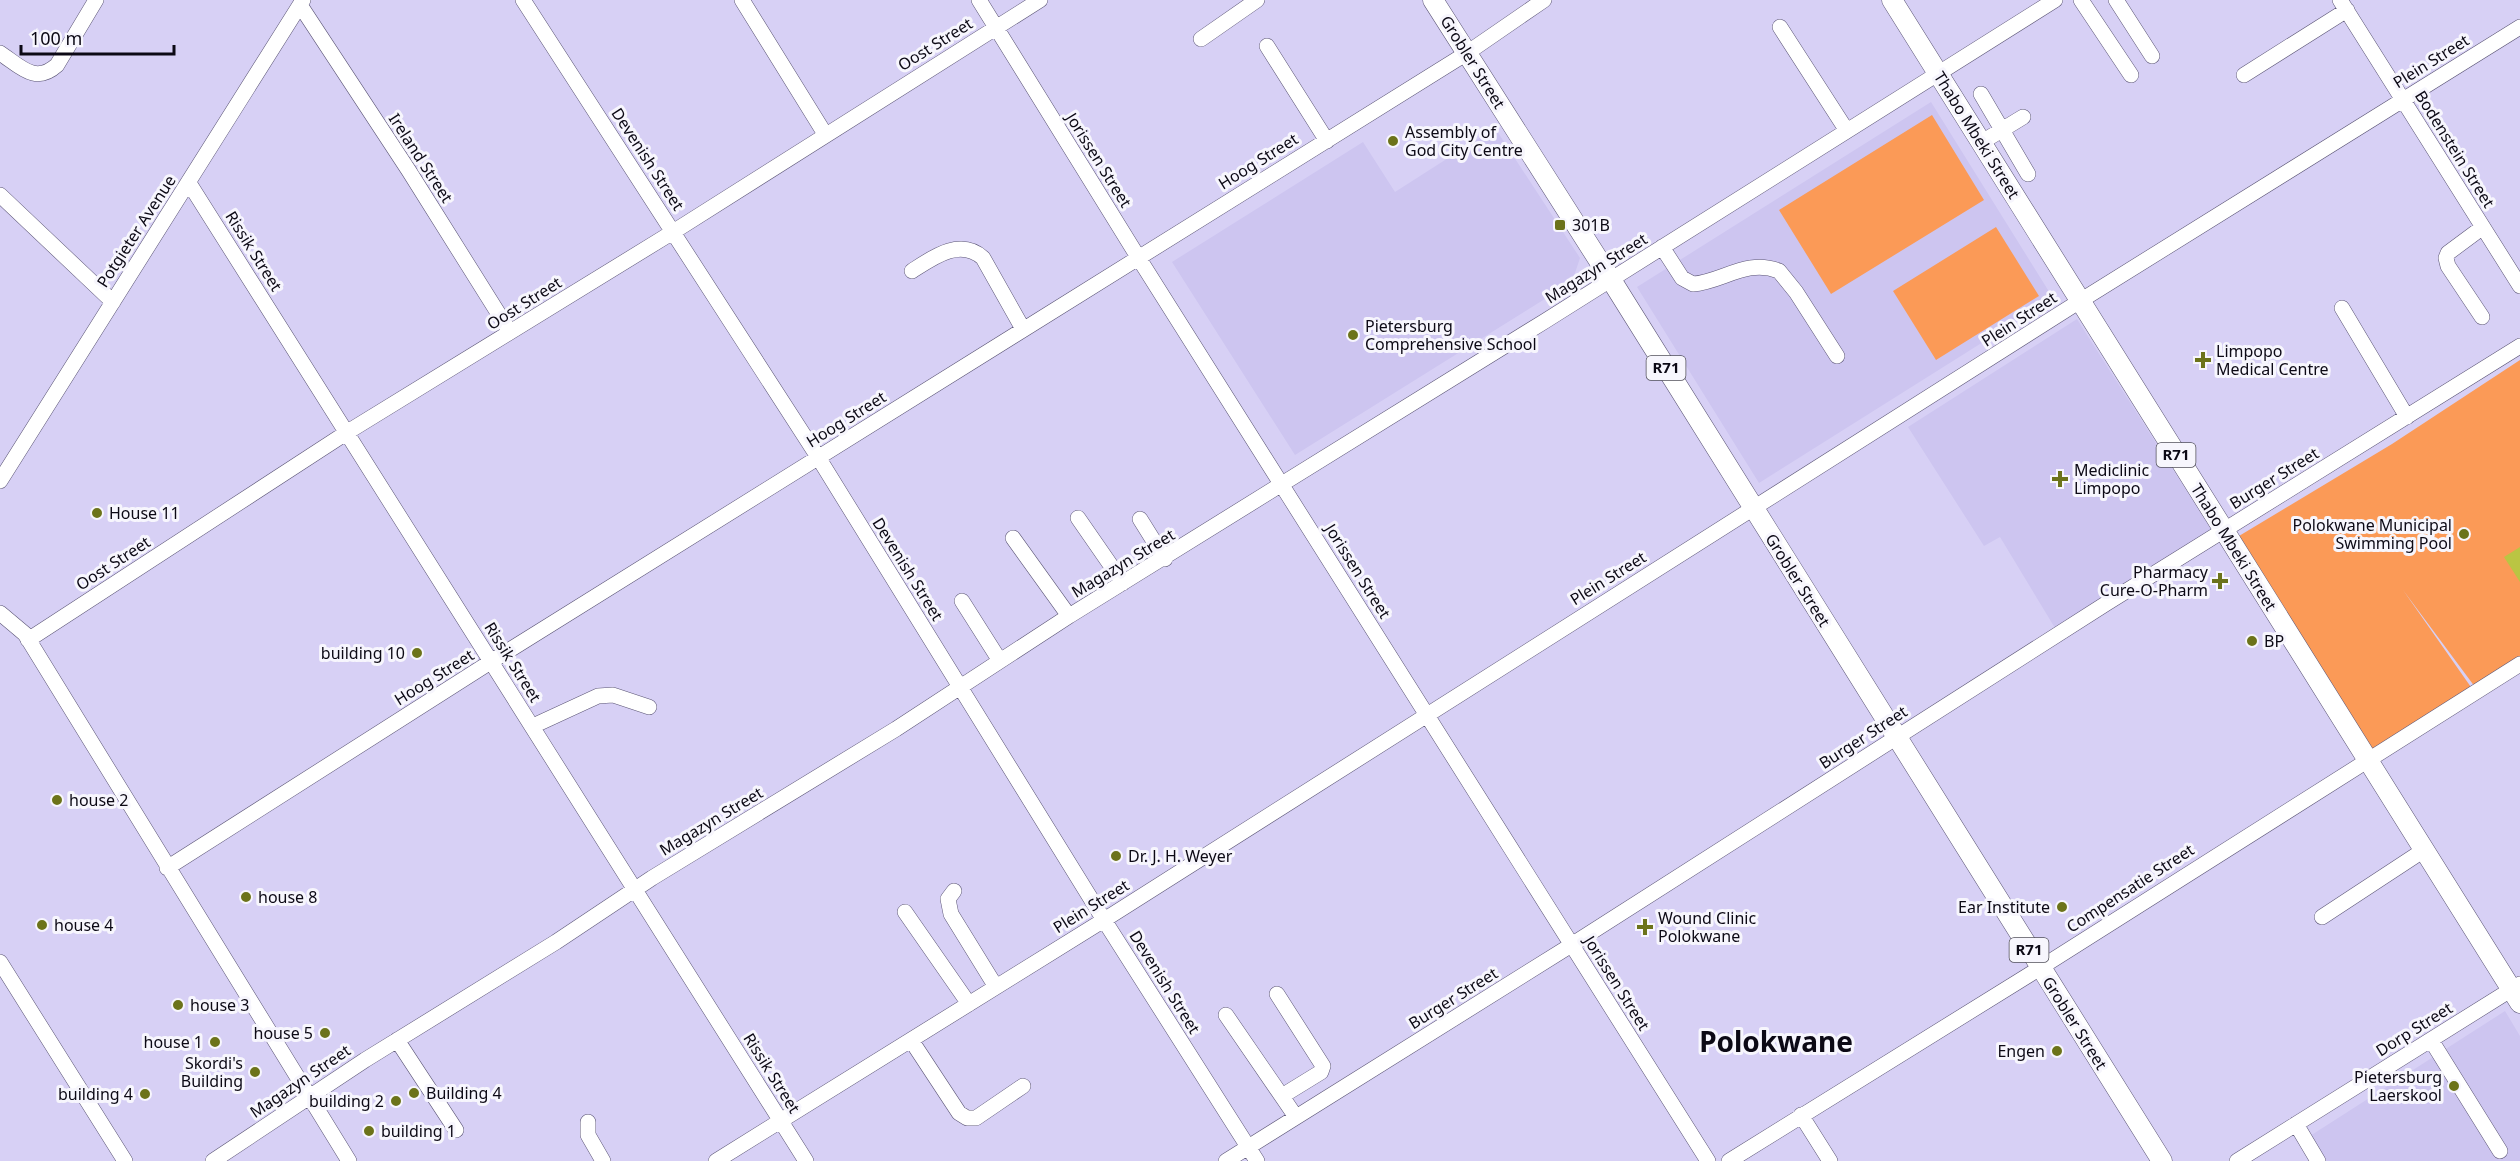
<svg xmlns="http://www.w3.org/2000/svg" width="2520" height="1161" font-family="'Noto Sans',sans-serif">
<rect width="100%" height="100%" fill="#d7d0f5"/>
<path fill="#cdc5f0" d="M1931 102 2053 298 1759 483 1637 287Z
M1495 128 1580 258 1572 282 1295 455 1172 262 1363 142 1395 192Z
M2077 319 2212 531 2055 628 2000 537 1984 546 1908 427Z
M2505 1011 2520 1036V1161H2325L2310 1136Z"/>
<path fill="#fb9a57" d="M1932 115 1984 200 1831 294 1779 210Z
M1996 227 2039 296 1936 360 1893 291Z
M2520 360V659L2475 687 2403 590 2473 690 2374 753 2239 536 2392 444Z"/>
<path fill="#bac543" d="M2520 547V582L2504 557Z"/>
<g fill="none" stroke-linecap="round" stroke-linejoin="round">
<defs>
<path id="minor" d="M523 0 818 457 1104 920 1257 1161
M742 0 825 134
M979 0 1138 257 1708 1161
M2081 0 2131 75
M2116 0 2152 56
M2340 0 2520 286
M300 5 409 171 510 332
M1780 27 1847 131
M1201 39 1257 0
M1267 46 1327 141
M0 53C20 66 35 85 57 65L96 0
M2244 75 2347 10
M1981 94 2028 174
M1982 142 2023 117
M189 183 806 1161
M0 195 113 302
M1662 247 1682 278 1693 284C1722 282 1747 258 1779 271L1796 292 1837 356
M912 271C932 258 960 237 983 258L1023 329
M2342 308 2407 417
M2482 317 2448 266 2446 258 2448 253 2483 227
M0 481 303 0
M1078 518 1123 583
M1140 519 1165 559
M1013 538 1069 616
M962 601 1000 661
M0 613 25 634 349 1161
M28 640 346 433 673 232 1040 0
M533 726 598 696 613 695 649 707
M167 868 492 661 1467 53 1544 0
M954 891 948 899 951 914 996 987
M905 912 969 1004
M2322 917 2424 850
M0 962 125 1161
M1277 994 1323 1066 1321 1072 1282 1096
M1226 1015 1296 1117
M397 1040 456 1130
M911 1040 959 1113 967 1118H976L1023 1086
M2431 1040 2500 1151
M1801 1115 1830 1161
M588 1122V1135L603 1161
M2296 1124 2318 1161
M213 1161 365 1060 556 942 652 878 896 729 1069 616 1545 321 2055 0
M716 1161 1104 920 2080 301 2520 27
M1226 1161 1565 949 2107 603 2520 346
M1729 1161 2040 968 2520 664
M2237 1161 2520 984"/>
<path id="major" d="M1433 0 1610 278 2162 1161
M1892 0 2520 1003"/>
</defs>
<use href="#minor" stroke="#5c5676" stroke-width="16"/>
<use href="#major" stroke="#5c5676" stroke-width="21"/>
<use href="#minor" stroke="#fff" stroke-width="15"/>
<use href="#major" stroke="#fff" stroke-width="20"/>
</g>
<g fill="#6c731a" stroke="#f7f6fd" stroke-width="2">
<circle cx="1393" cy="141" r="6"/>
<rect x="1554" y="219" width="12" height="12" rx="3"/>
<circle cx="1353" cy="335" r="6"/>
<path d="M2200 351h6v6h6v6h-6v6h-6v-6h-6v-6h6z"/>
<path d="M2057 470h6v6h6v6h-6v6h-6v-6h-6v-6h6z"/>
<circle cx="97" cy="513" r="6"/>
<circle cx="2464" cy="534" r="6"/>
<path d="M2217 572h6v6h6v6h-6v6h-6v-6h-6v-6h6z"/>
<circle cx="2252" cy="641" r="6"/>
<circle cx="417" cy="653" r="6"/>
<circle cx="57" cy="800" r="6"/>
<circle cx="1116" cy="856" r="6"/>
<circle cx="246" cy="897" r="6"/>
<circle cx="2062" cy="907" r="6"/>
<circle cx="42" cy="925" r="6"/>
<path d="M1642 918h6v6h6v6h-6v6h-6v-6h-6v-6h6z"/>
<circle cx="178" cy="1005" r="6"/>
<circle cx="325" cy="1033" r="6"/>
<circle cx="215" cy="1042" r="6"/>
<circle cx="2057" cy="1051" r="6"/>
<circle cx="255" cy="1072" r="6"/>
<circle cx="2454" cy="1086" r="6"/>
<circle cx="414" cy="1093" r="6"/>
<circle cx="145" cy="1094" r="6"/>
<circle cx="396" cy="1101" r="6"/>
<circle cx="369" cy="1131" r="6"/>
</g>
<g text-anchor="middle" stroke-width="6" stroke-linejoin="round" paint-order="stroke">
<g fill="#f7f6fd" stroke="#52505b" stroke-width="1.5">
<rect x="1646.5" y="356" width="39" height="24" rx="4.5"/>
<rect x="2156.5" y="443" width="39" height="24" rx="4.5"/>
<rect x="2009.5" y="938" width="39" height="24" rx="4.5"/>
</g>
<g font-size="15" font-weight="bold" fill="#0c0915">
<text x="1666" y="373">R71</text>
<text x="2176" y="460">R71</text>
<text x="2029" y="955">R71</text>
</g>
<g font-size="16" fill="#0c0915" stroke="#f7f6fd">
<text transform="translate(935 44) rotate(-32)" y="6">Oost Street</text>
<text transform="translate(2431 61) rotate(-32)" y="6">Plein Street</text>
<text transform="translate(1473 62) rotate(58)" y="6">Grobler Street</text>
<text transform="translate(1977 135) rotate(58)" y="6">Thabo Mbeki Street</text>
<text transform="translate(2455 149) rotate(58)" y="6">Bodenstein Street</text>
<text transform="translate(421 158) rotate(57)" y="6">Ireland Street</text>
<text transform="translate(648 159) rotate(57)" y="6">Devenish Street</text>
<text transform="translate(1099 160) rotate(58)" y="6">Jorissen Street</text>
<text transform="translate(1258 161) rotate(-32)" y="6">Hoog Street</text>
<text transform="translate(136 231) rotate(-57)" y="6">Potgieter Avenue</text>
<text transform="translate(254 251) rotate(58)" y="6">Rissik Street</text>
<text transform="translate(1596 268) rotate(-32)" y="6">Magazyn Street</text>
<text transform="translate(524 303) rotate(-32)" y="6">Oost Street</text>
<text transform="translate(2019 319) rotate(-33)" y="6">Plein Street</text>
<text transform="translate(846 419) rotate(-32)" y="6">Hoog Street</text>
<text transform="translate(2274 478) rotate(-32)" y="6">Burger Street</text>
<text transform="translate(2234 547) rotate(58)" y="6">Thabo Mbeki Street</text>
<text transform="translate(113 563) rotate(-33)" y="6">Oost Street</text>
<text transform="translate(1123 563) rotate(-31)" y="6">Magazyn Street</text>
<text transform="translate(908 569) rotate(58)" y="6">Devenish Street</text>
<text transform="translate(1358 571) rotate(58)" y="6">Jorissen Street</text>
<text transform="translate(1608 578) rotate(-32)" y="6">Plein Street</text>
<text transform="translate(1798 580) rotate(58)" y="6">Grobler Street</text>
<text transform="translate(513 662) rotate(58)" y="6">Rissik Street</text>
<text transform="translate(434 677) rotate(-32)" y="6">Hoog Street</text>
<text transform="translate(1863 737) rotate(-33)" y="6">Burger Street</text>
<text transform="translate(711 821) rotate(-31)" y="6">Magazyn Street</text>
<text transform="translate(2130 888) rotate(-33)" y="6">Compensatie Street</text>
<text transform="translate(1091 906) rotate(-32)" y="6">Plein Street</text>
<text transform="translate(1165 982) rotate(58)" y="6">Devenish Street</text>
<text transform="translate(1617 983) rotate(58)" y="6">Jorissen Street</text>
<text transform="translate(1453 998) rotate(-32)" y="6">Burger Street</text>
<text transform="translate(2075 1023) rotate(58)" y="6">Grobler Street</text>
<text transform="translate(2414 1029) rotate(-32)" y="6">Dorp Street</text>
<text transform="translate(772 1073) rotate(58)" y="6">Rissik Street</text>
<text transform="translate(300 1081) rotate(-34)" y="6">Magazyn Street</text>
</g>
<g font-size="16" fill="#0c0915" stroke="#f7f6fd" text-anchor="start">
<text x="1405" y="138">Assembly of<tspan x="1405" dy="18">God City Centre</tspan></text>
<text x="1572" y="231">301B</text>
<text x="1365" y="332">Pietersburg<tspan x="1365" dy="18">Comprehensive School</tspan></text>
<text x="2216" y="357">Limpopo<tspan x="2216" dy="18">Medical Centre</tspan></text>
<text x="2074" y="476">Mediclinic<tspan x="2074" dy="18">Limpopo</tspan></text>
<text x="109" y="519">House 11</text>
<text x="2452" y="531" text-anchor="end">Polokwane Municipal<tspan x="2452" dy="18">Swimming Pool</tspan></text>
<text x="2208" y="578" text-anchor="end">Pharmacy<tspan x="2208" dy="18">Cure-O-Pharm</tspan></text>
<text x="2264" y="647">BP</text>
<text x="405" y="659" text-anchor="end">building 10</text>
<text x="69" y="806">house 2</text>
<text x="1128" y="862">Dr. J. H. Weyer</text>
<text x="258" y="903">house 8</text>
<text x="2050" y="913" text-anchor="end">Ear Institute</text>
<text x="1658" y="924">Wound Clinic<tspan x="1658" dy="18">Polokwane</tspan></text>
<text x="54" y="931">house 4</text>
<text x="190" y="1011">house 3</text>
<text x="313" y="1039" text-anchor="end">house 5</text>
<text x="203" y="1048" text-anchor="end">house 1</text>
<text x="2045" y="1057" text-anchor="end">Engen</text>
<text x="243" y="1069" text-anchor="end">Skordi's<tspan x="243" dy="18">Building</tspan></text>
<text x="2442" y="1083" text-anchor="end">Pietersburg<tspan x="2442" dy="18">Laerskool</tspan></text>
<text x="426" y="1099">Building 4</text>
<text x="133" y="1100" text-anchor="end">building 4</text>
<text x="384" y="1107" text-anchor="end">building 2</text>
<text x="381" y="1137">building 1</text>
</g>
<g font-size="28" font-weight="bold" fill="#0c0915" stroke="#f7f6fd">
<text x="1776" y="1052">Polokwane</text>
</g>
</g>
<path d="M21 45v9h153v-9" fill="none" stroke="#0c0915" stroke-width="3"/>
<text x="30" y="45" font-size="18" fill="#0c0915" stroke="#f7f6fd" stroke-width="4.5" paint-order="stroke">100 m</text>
</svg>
